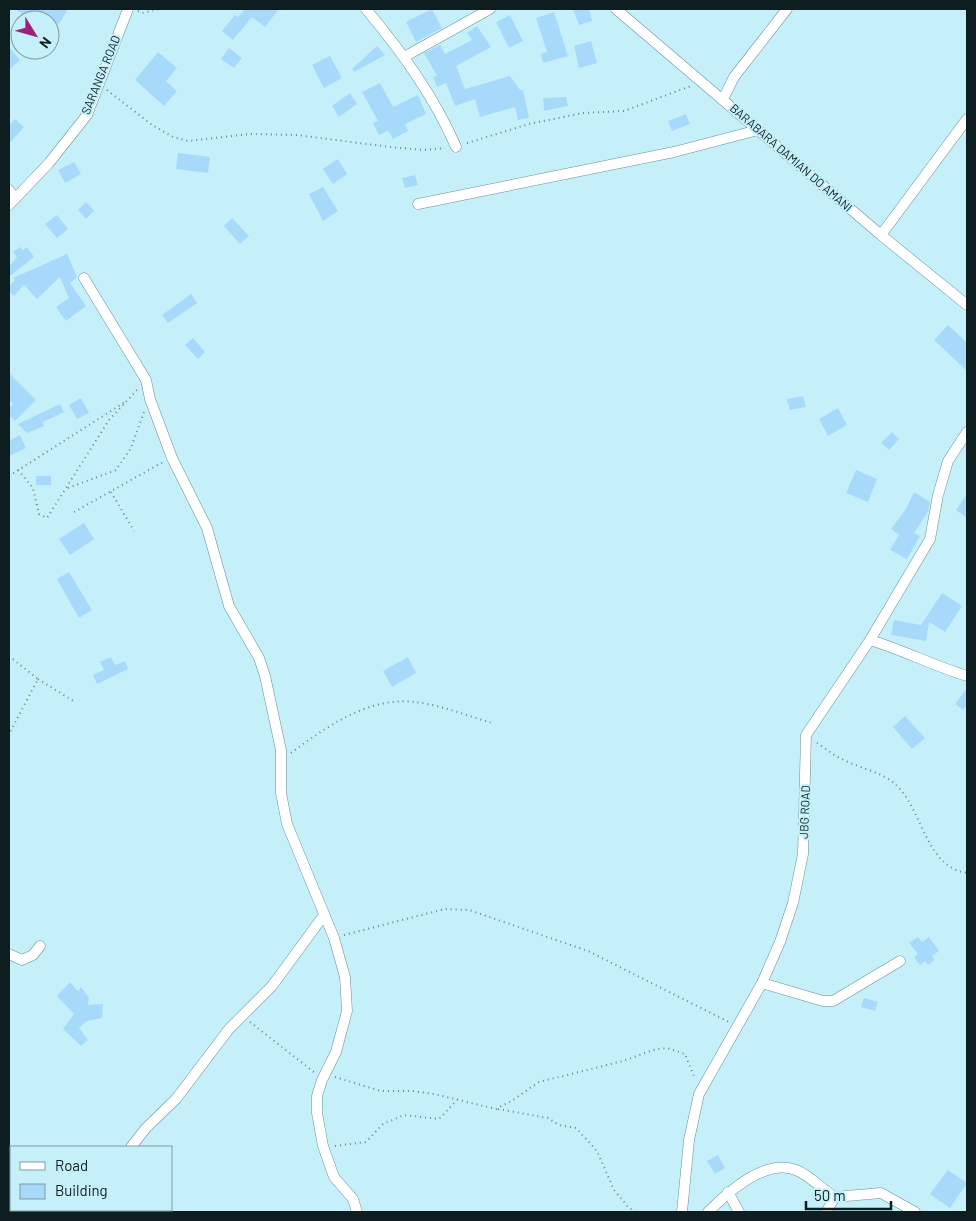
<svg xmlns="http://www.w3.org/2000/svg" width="976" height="1221" font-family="Barlow,sans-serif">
<rect width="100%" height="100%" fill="#c6f0f9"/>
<path fill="#a7d9fb" d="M15 9H68L59 24 51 20H30Z
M242 9H279L265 27 252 17 233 40 222 31 235 15 238 17 244 10Z
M432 9 442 28 416 42 406 22Z
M573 9H589L592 21 579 25Z
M554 12 568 56 543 63 541 54 547 52 536 18Z
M510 15 523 41 509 48 496 22Z
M477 26 491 47 456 66 465 89 510 76 520 90H523L529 118 518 120 515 107 480 117 475 99 455 106 446 83 437 87 433 77 437 76 424 53 440 45 445 54 472 40 467 33Z
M591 41 597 63 579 68 574 46Z
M377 46 385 55 354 72 352 69Z
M9 47 20 60 9 70Z
M229 48 242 58 234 68 221 59Z
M158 52 177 68 166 81 177 91 164 106 135 80Z
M330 56 342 78 324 88 312 65Z
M380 83 393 107 418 95 426 114 405 124 408 131 393 139 388 131 379 135 373 123 378 121 362 92Z
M350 93 357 104 339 117 332 106Z
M566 97 568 106 544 111 543 98Z
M686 114 690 124 672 131 668 121Z
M15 119 24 127 9 144V125Z
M178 153 210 157 208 173 176 169Z
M338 159 347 174 333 184 323 169Z
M74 162 81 174 65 183 58 170Z
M415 175 418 185 405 188 402 178Z
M323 187 338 211 323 221 309 194Z
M86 202 94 211 86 219 78 210Z
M57 215 68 229 57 238 45 224Z
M232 218 249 236 240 244 224 226Z
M20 247 23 250 27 247 34 257 9 277V267L17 257 13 252Z
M67 254 77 277 70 283 86 306 66 321 56 307 69 298 60 277 37 299 24 285 14 296 9 291V286L15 280 13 278Z
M191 294 197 303 168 323 162 315Z
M948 325 967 343V371L934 340Z
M193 338 205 352 198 359 185 345Z
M9 373 36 400 15 421 9 415V408L13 404 9 400Z
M803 396 806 407 790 410 787 399Z
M81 398 89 413 77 419 69 405Z
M60 404 64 412 43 422 44 426 27 433 18 424Z
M838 408 847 425 828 436 819 419Z
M892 432 899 439 889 450 881 443Z
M20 435 26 448 9 456V441Z
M856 470 877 479 868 502 846 493Z
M36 476H51V485H36Z
M914 492 930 502 928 512 914 533 920 536 907 559 890 550 899 535 891 529 906 509Z
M967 494V518L956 510Z
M84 523 94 539 70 555 59 539Z
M69 572 92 610 79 618 57 579Z
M942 593 962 606 945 632 929 622 926 641 891 635 894 620 921 625Z
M111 657 115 665 125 661 128 669 97 684 93 675 104 670 100 662Z
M408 657 416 673 392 687 383 671Z
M967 688V704L963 710 955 704Z
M905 716 925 738 912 749 893 727Z
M918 937 922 942 929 937 939 951 932 956 935 960 928 965 925 961 920 965 914 957 918 954 909 943Z
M70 982 78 991 81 987 89 998 88 1005 103 1004 102 1018 87 1021 79 1028 88 1040 81 1046 63 1029 74 1014 57 996Z
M864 998 878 1002 875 1011 861 1007Z
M718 1155 725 1168 715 1174 707 1161Z
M948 1170 967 1183 950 1208 930 1194Z"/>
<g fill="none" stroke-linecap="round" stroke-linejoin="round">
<defs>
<path id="minor" d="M366 9C401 51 434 96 456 147
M616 9 881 235 967 305
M404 57 490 9
M723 99 734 77 787 9
M9 190 15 199
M418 204 674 152 758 130
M9 205 49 163 87 115 128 9
M881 235 967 119
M84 278 146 380 150 399 172 458 207 528 229 606 259 658 265 676 281 750V793L287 824 334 938 345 977 347 1011 336 1052 322 1080 317 1096V1113L323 1146 334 1177 353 1199 357 1212
M870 640C903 650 934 666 967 676
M9 954 22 960 33 955 40 946
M762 983 823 1001H833L900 961
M131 1147 146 1128 176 1099 229 1029 272 986 324 915
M728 1192 739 1212
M88 1212 89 1210
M682 1212 689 1140 699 1094 762 983 780 942 793 903 803 854 806 735 870 640 930 539 938 495 948 461 967 432
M708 1212C728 1192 765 1158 796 1170 811 1176 821 1189 835 1197L881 1193 915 1212
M826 1212 835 1197"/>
</defs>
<use href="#minor" stroke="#688f97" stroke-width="11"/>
<path stroke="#6a878d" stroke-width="2" stroke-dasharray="1 4" stroke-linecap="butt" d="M138 11 142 13 159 9
M107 90 152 125 173 137 188 141 250 134 297 135 390 147 424 150 445 148
M467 143 529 124 583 113 624 111 691 86
M18 470 33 488 39 514 47 518 109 420 137 390
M9 476 125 402
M68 488 116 470 131 448 144 412
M111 492 134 531
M74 512 163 462
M9 656 38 679 9 734
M38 679 75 702
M817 743C825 748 833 755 842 759 862 770 884 771 900 789 923 815 927 867 967 873
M291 753C326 727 370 696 415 702 441 705 468 716 492 723
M344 935 445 909 469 910 588 951 729 1022
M250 1022 315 1073
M335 1077 381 1091H412L434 1094 496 1109 513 1100 539 1082 623 1061 653 1050 667 1048 685 1054 695 1079
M498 1109 548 1118 559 1125 576 1128 597 1151 614 1190 629 1208 636 1212
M335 1146 366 1142 383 1124 404 1115 439 1119 457 1100"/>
<use href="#minor" stroke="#fff" stroke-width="10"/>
</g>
<g text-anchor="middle" stroke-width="4" stroke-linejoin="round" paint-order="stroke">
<g font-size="12" fill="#0d1d20" stroke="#c6f0f9">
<text transform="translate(101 75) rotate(-68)" y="4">SARANGA ROAD</text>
<text transform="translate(791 158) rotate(41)" y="4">BARABARA DAMIAN DO AMANI</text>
<text transform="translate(805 812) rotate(-88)" y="4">JBG ROAD</text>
</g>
</g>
<rect width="976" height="1221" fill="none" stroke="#0d1d20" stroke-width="20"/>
<rect x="10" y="1146" width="162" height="65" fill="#c6f0f9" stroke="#7c9ca2"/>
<rect x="20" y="1162" width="25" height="8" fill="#ffffff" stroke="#7c9ca2"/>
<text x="55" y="1171" font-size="15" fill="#0d1d20">Road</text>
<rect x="20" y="1184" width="25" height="15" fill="#a7d9fb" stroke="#7c9ca2"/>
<text x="55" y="1196" font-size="15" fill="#0d1d20">Building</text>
<g transform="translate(35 35) rotate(127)"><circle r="24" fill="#c6f0f9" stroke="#7c9ca2"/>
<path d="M0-4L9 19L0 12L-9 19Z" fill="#9a227b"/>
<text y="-8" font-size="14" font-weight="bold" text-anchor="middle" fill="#0d1d20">N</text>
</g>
<path d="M806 1201v8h85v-8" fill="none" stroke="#0d1d20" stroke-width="2.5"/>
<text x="814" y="1201" font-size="15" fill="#0d1d20" stroke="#c6f0f9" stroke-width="4" paint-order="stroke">50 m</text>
</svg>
